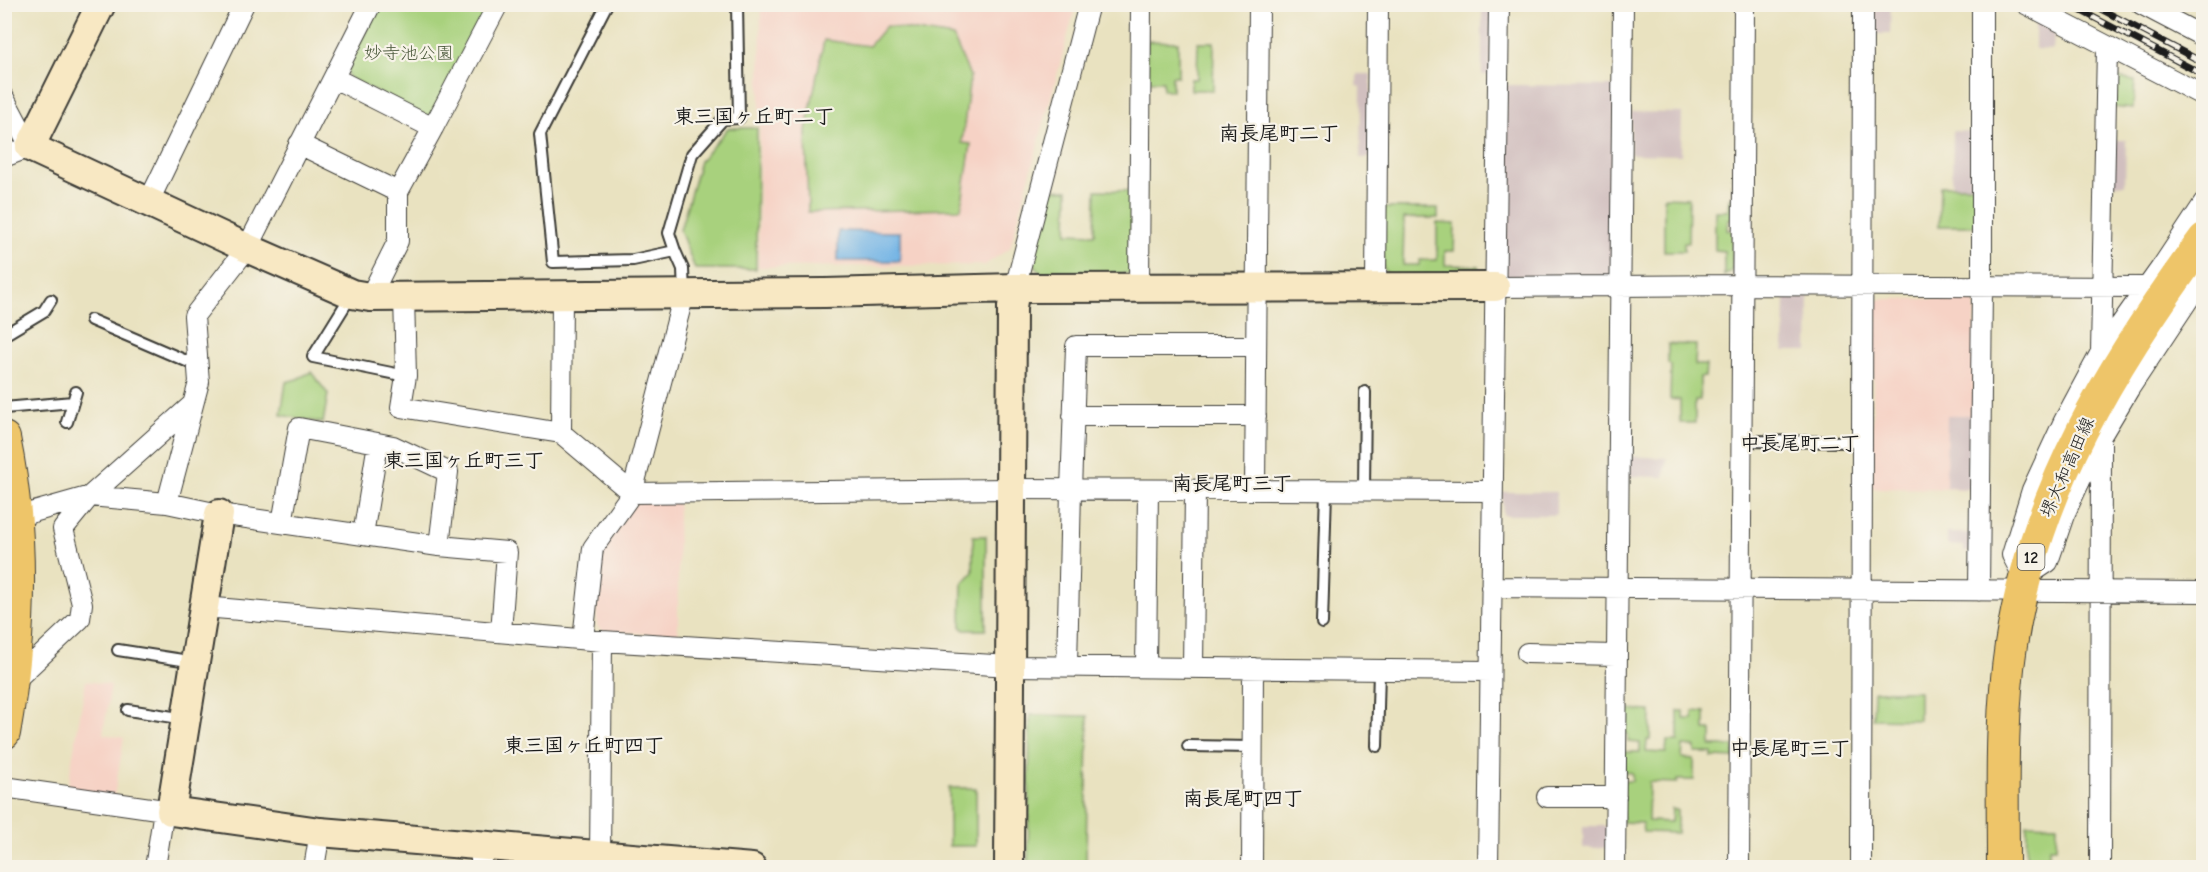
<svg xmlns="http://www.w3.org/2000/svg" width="2208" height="872" font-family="'Comic Neue','Klee One',sans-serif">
<rect width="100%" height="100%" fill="#f7f3e8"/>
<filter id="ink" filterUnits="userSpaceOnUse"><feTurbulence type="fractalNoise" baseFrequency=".0167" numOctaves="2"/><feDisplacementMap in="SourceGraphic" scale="12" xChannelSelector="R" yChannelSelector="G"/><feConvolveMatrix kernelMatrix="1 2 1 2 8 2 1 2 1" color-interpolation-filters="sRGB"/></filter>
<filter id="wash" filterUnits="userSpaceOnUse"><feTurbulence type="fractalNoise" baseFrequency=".008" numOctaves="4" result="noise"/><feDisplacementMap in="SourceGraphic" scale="24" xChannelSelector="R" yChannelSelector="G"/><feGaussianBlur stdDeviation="1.35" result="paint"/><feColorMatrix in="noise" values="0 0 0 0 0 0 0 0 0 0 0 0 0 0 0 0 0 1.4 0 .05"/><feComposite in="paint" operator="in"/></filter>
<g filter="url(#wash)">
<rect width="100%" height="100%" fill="#e9e2c0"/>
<path fill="#f6d2c5" d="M761 5H1076L1010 248 985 265 758 267Z
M1880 299H1970L1975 303 1973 489 1872 488 1874 306Z
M641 501H678V636L603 631 597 626 596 599 602 552 632 505Z
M86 681 111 685 103 734 124 738 114 797 67 789Z"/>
<path fill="#d1bfbf" d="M1482 5H1492L1491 75H1482Z
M1875 5H1891L1890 34H1875Z
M2038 21 2057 30 2054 37 2053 50 2035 49V26Z
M1357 74H1371V158H1360L1361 87 1357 86Z
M1505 85 1615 86 1612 276 1609 279 1507 278 1503 274Z
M1631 112 1682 113 1681 155 1630 154Z
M1953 131 1976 132V185H1952Z
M2112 140H2126L2125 185 2112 184Z
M1785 297H1809L1808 351H1784Z
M1947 415H1974L1973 489 1946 488Z
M1626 456 1667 458 1664 477 1626 476Z
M1502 492H1556V515H1503Z
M1947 533H1974V551H1964V546L1947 545Z
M1583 826H1607V848H1583Z"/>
<path fill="#a8d17d" stroke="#62764c" stroke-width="1.5" d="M379 5H489L434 114 425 117 349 78 346 69Z
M886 26 953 37 970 76 962 143 971 144 961 209 808 212 806 130 824 40 869 46Z
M1147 41 1178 42V76H1172V90H1163V81H1146Z
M1198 42H1214L1213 90H1191V79H1197Z
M2113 77 2135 81 2133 109 2112 107Z
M728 128H757L756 269H695L680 230 700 161Z
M1940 186H1976V226H1939Z
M1049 189 1068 190 1067 233 1095 234 1096 190 1133 191V273L1045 279 1033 262Z
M1664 197 1689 198 1688 242H1684V251H1664Z
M1729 198H1734V219H1728L1727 230 1733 231 1732 270 1724 276V251L1715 250V211H1728Z
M1383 208H1438V218H1404L1403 265H1419L1420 260H1437V223L1455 224 1454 251H1445V265L1479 266V276L1388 275 1383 268Z
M1668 344 1696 345 1695 365H1706L1705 377H1700V400H1695V423H1680V400L1670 399 1671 365 1668 364Z
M311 372 328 394 323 423 281 415 286 382 297 379Z
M973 536H986V630H964L961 626 962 584 973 572Z
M1874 691H1919V720L1873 719Z
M1624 710 1651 711 1650 740H1647L1646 752 1666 753 1667 741H1678V711H1684V719H1693V711L1705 712V730H1711V746H1734V758L1712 757V753H1695V747L1683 746 1682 758 1694 759V780H1677V783L1649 782 1648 821 1671 822 1672 809 1677 810V833L1643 832 1642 823 1622 822 1623 781H1632V773L1623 772V752H1640V743L1628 742V734L1624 733Z
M1030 715 1088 716 1086 867H1028Z
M949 788H976V846H949Z
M2027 824 2057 825 2056 848H2049V860H2026Z"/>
<path fill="#70b2e5" stroke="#466780" stroke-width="1.5" d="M838 231 900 232V261H838Z"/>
</g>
<g filter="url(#ink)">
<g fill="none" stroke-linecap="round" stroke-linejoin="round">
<defs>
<path id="lane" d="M607 4 540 134 553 262 633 260 675 251 669 233 692 154 723 119 739 118 737 4
M675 251 683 269 684 294
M352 294 313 357 406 376
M91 320 198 366
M4 335 44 311 51 300
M4 408 73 402
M67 422 76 392
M1741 441 1862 442
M1364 491 1365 392
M1322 623 1326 491
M118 650 195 662
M128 710 186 719
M1188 746 1253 747
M1377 746 1379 670"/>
<path id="street" d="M2026 4 2204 96
M2141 4 2204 37
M334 78 433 128 398 192
M4 98 30 147 4 157
M433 128 498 4
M299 144 398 192V241L370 297
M149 201 244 4
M2204 203 2163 265 2101 352 2064 421 2032 490 2012 555 2024 578 2048 562 2064 515 2101 436 2129 389 2204 276
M1139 287 1141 4
M1376 287 1378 4
M1495 287 1742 285 2147 287
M1015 288 1089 4
M404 296 406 376 401 407 561 433 632 493 1010 489 1492 491
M2101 352 2107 47
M1073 416H1256
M561 433 562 294
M1255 490 1259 4
M167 503 199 382 194 316 247 248 371 4
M16 517 90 496 167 503 219 514 439 546 507 552 501 632
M282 523 299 428 393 446 448 472 439 546
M363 535 378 443
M1491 587 2204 592
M1979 591 1982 286V4
M204 607 602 641 1010 666 1489 671
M583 639 593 548 632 493 684 294
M1527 653 1616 655
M1067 666 1071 490 1076 346H1256
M1146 667 1148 490
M1193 668 1195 490
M11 684 80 619 82 604 63 529 90 496 192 405
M4 787 171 811
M1547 797H1616
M600 855 602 641
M155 868 164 810
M314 868 320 832
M481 868V845
M1252 868 1253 668
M1488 868 1499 4
M1615 868 1623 4
M1739 868 1744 4
M1861 868 1863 4
M2100 868 2101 441"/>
<path id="secondary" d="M101 4 30 147 247 248 352 294 370 297 825 293 1015 288 1495 287
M219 514 171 811 320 832 752 868
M1009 868 1012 307 1015 288"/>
<path id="primary" d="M4 438C24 535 21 637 4 733
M2003 868C2003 794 2000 718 2011 645 2035 490 2112 364 2204 239"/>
</defs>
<use href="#lane" stroke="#3b3a35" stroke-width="14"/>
<use href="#street" stroke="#3b3a35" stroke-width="22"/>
<use href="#secondary" stroke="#3b3a35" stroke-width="32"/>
<use href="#primary" stroke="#3b3a35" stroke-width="34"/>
<use href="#lane" stroke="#fff" stroke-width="10"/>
<use href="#street" stroke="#fff" stroke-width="20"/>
<use href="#secondary" stroke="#f8e8c3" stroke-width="28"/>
<use href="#primary" stroke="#eec569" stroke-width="32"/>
<defs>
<path id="rail" d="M2068 4 2204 75
M2091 4 2204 63"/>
</defs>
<use href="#rail" stroke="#1c1c1c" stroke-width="7"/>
<use href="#rail" stroke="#f7f3e8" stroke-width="4.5" stroke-dasharray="14" stroke-linecap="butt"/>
</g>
</g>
<g text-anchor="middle" stroke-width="4.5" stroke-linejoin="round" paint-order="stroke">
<rect fill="#f7f3e8" stroke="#5e5c59" stroke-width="1.5" x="2017.5" y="544" width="27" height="26" rx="4.5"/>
<g font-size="16" font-weight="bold" fill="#1c1c1c">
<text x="2031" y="563">12</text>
</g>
<g font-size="18" fill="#4d5b3e" stroke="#f7f3e8">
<text x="409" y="59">妙寺池公園</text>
</g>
<g font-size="18" fill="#1c1c1c" stroke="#f7f3e8">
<text transform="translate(2067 467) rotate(-66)" y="6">堺大和高田線</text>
</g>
<g font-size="20" font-weight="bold" fill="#1c1c1c" stroke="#f7f3e8">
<text x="754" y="123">東三国ヶ丘町二丁</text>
<text x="1279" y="140">南長尾町二丁</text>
<text x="1800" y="450">中長尾町二丁</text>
<text x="464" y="467">東三国ヶ丘町三丁</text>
<text x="1232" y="490">南長尾町三丁</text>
<text x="584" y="752">東三国ヶ丘町四丁</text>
<text x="1790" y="755">中長尾町三丁</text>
<text x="1243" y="805">南長尾町四丁</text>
</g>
</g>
<rect width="2208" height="872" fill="none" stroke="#f7f3e8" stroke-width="24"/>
</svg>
